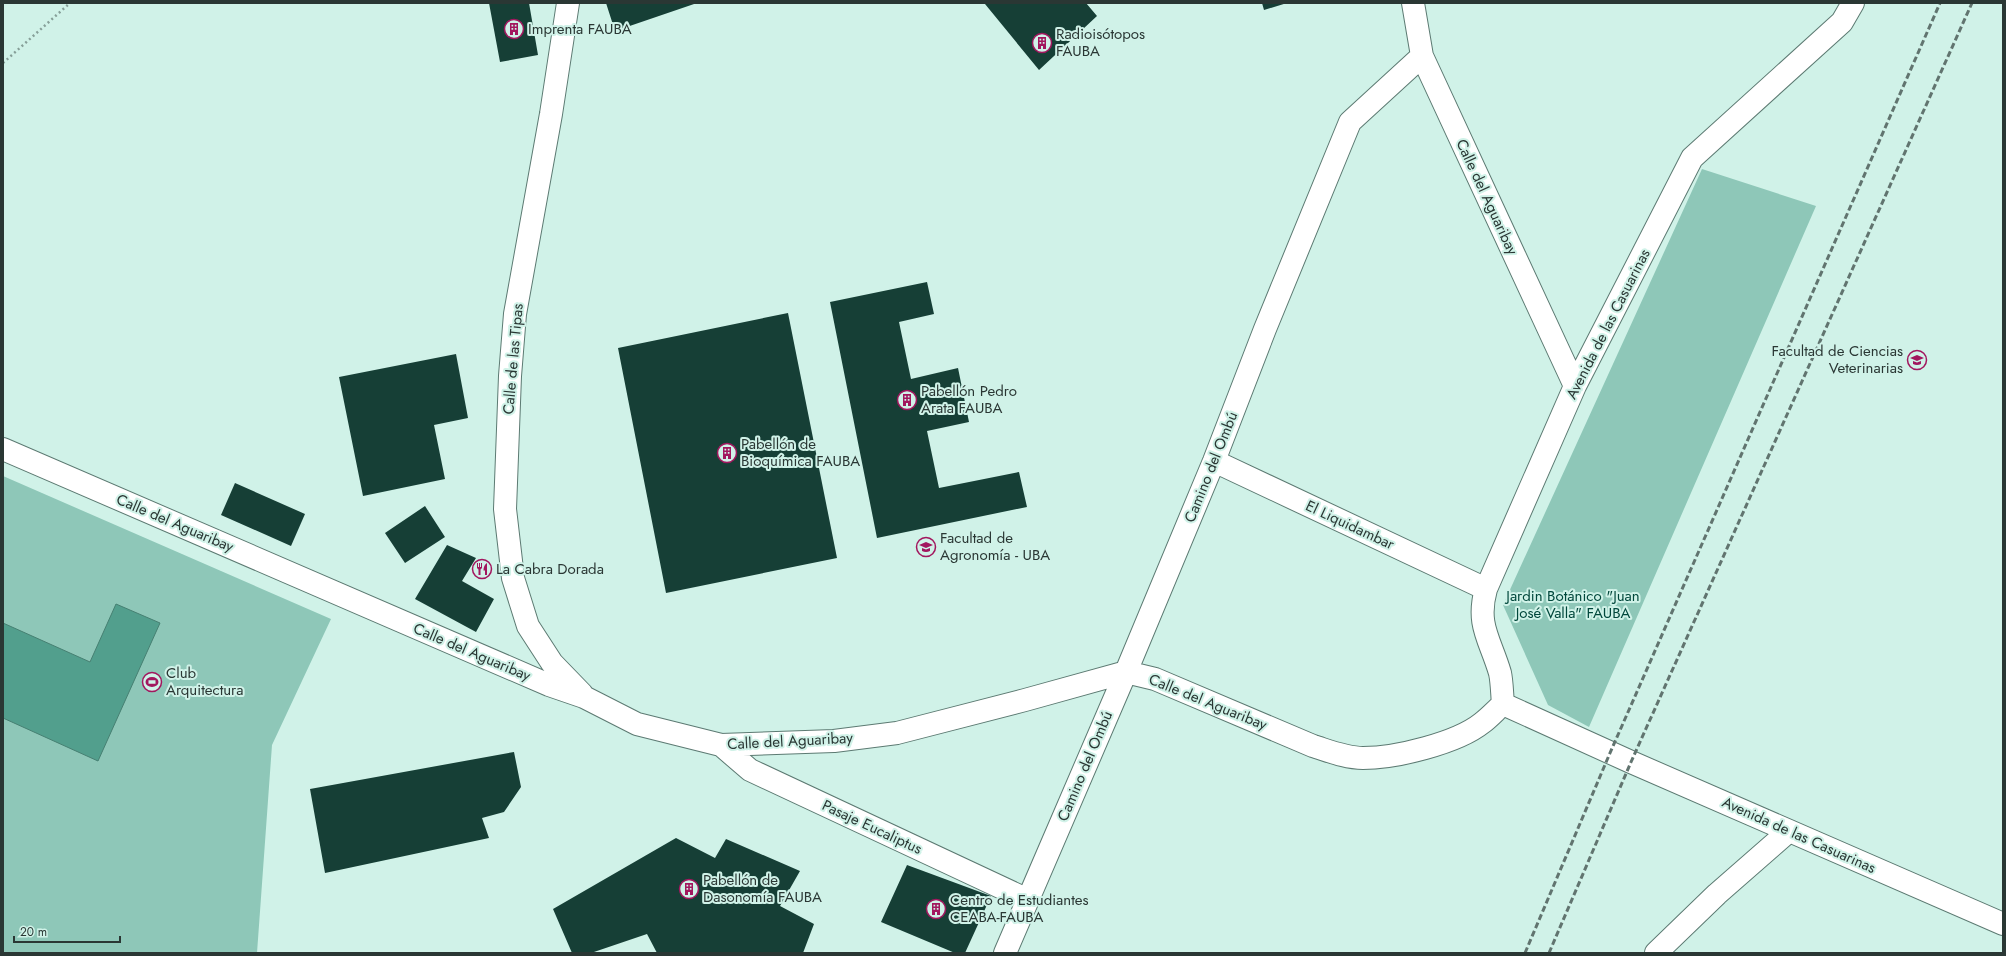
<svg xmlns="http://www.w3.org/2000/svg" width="2006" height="956" font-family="Jost,sans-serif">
<rect width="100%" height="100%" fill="#d0f2e8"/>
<path fill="#8ec7b8" d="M1702 169 1816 206 1589 727 1548 705 1503 605Z
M3 476 331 619 272 745 257 953H3Z"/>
<path fill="#529f8d" stroke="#468072" d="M116 604 160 623 98 761 3 718V623L90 662Z"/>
<path fill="#163f36" d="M489 3H529L538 55 500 62Z
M606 3H697L615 31Z
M986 3H1086L1097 16 1039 70 985 4Z
M1262 3H1287L1264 10Z
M927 282 934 314 899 322 911 379 958 368 969 422 927 431 939 488 1019 472 1027 507 877 538 830 302Z
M788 313 837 558 666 593 618 348Z
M456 354 468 418 434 425 445 479 363 496 339 377Z
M235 483 305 514 291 546 221 515Z
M425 506 445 537 405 563 385 533Z
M447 545 476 558 462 581 494 599 476 632 415 599Z
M514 752 521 787 504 812 482 818 489 838 325 873 310 789Z
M676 838 715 858 726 839 800 871 780 906 814 924 803 953H657L647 934 591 953H572L553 909Z
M907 865 991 896 965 953H955L881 922Z"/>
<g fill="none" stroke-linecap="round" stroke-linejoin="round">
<defs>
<path id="minor" d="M568 3 551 114 515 314 510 376 505 509 513 578 528 626 552 663 582 694
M1413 3 1422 56 1575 386
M3 449 549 685 584 697 637 724 721 745 834 741 897 733 1025 700 1126 672 1155 679 1313 746C1329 751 1346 758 1363 758 1396 758 1457 743 1482 723 1490 717 1496 710 1503 704
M1214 461 1486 589
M1503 704C1502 694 1502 682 1500 673 1490 639 1476 625 1486 589L1575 386 1692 158 1842 22 1853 3
M1503 704 1631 762 2003 924
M721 745 750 770 1028 900
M1005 953 1126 672 1214 461 1265 329 1350 122 1422 56
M1656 953 1717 894 1789 831"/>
</defs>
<use href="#minor" stroke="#5c7a72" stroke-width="24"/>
<path stroke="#869f98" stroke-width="2.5" stroke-dasharray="2 3" stroke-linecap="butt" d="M3 63 70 3"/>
<use href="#minor" stroke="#fff" stroke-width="22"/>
<path stroke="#61746f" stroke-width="3" stroke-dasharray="6 3" stroke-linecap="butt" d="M1525 953 1610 753 1940 3
M1549 953 1631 762 1972 3"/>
</g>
<defs>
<symbol id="building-ring" viewBox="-11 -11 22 22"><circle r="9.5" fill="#d0f2e8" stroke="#a2165e" stroke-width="1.5"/><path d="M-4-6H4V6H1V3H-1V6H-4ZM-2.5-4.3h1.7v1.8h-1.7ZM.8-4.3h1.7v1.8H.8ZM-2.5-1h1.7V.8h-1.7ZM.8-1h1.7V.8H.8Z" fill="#a2165e"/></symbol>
<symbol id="university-ring" viewBox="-11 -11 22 22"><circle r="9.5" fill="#d0f2e8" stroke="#a2165e" stroke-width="1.5"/><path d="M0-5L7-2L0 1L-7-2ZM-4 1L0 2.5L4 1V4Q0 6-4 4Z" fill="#a2165e"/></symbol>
<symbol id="restaurant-ring" viewBox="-11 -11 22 22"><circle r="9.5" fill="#d0f2e8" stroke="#a2165e" stroke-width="1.5"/><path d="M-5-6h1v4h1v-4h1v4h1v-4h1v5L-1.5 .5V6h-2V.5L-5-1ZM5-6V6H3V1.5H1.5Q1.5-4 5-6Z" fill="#a2165e"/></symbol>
<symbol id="stadium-ring" viewBox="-11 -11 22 22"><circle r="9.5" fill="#d0f2e8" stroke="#a2165e" stroke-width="1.5"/><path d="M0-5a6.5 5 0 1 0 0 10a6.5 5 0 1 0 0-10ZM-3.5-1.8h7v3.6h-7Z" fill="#a2165e"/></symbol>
</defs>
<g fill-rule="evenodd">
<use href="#building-ring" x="503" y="18" width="22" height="22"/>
<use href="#building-ring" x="1031" y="32" width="22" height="22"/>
<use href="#university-ring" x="1906" y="349" width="22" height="22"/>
<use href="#building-ring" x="896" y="389" width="22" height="22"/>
<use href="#building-ring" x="716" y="442" width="22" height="22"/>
<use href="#university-ring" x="915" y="536" width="22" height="22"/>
<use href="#restaurant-ring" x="471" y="558" width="22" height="22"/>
<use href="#stadium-ring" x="141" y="671" width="22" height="22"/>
<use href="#building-ring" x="678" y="878" width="22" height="22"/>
<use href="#building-ring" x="925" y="898" width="22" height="22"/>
</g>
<g text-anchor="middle" stroke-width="4" stroke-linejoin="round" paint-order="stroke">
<g font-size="15" fill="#2a3734" stroke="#d0f2e8" text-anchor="start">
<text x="528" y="34">Imprenta FAUBA</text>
<text x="1056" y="39">Radioisótopos<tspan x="1056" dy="17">FAUBA</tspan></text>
<text x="1903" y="356" text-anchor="end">Facultad de Ciencias<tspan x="1903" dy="17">Veterinarias</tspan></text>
<text x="921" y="396">Pabellón Pedro<tspan x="921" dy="17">Arata FAUBA</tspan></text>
<text x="741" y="449">Pabellón de<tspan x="741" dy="17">Bioquímica FAUBA</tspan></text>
<text x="940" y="543">Facultad de<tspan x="940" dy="17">Agronomía - UBA</tspan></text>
<text x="496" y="574">La Cabra Dorada</text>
<text x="166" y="678">Club<tspan x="166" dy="17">Arquitectura</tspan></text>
<text x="703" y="885">Pabellón de<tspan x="703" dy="17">Dasonomía FAUBA</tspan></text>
<text x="950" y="905">Centro de Estudiantes<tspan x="950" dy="17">CEABA-FAUBA</tspan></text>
</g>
<g font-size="15" fill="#2a3734" stroke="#d0f2e8">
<text transform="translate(1487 197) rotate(65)" y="5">Calle del Aguaribay</text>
<text transform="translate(1608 324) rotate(-63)" y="5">Avenida de las Casuarinas</text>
<text transform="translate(513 359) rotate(-85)" y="5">Calle de las Tipas</text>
<text transform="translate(1211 467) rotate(-68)" y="5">Camino del Ombú</text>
<text transform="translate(175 523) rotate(23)" y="5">Calle del Aguaribay</text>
<text transform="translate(1350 525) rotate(25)" y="5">El Liquidambar</text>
<text transform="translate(472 652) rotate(23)" y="5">Calle del Aguaribay</text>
<text transform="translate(1208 702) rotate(22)" y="5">Calle del Aguaribay</text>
<text transform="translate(790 741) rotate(-3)" y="5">Calle del Aguaribay</text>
<text transform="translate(1085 766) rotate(-67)" y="5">Camino del Ombú</text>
<text transform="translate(872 827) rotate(25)" y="5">Pasaje Eucaliptus</text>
<text transform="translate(1799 835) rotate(24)" y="5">Avenida de las Casuarinas</text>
</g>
<g font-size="15" fill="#00473b" stroke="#d0f2e8">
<text x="1573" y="601">Jardin Botánico "Juan<tspan x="1573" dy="17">José Valla" FAUBA</tspan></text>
</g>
</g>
<rect width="2006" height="956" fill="none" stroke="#2a3734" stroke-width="8"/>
<path d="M14 936v6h106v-6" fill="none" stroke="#2a3734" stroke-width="2"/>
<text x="20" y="936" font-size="12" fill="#2a3734" stroke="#d0f2e8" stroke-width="3" paint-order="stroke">20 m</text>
</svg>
